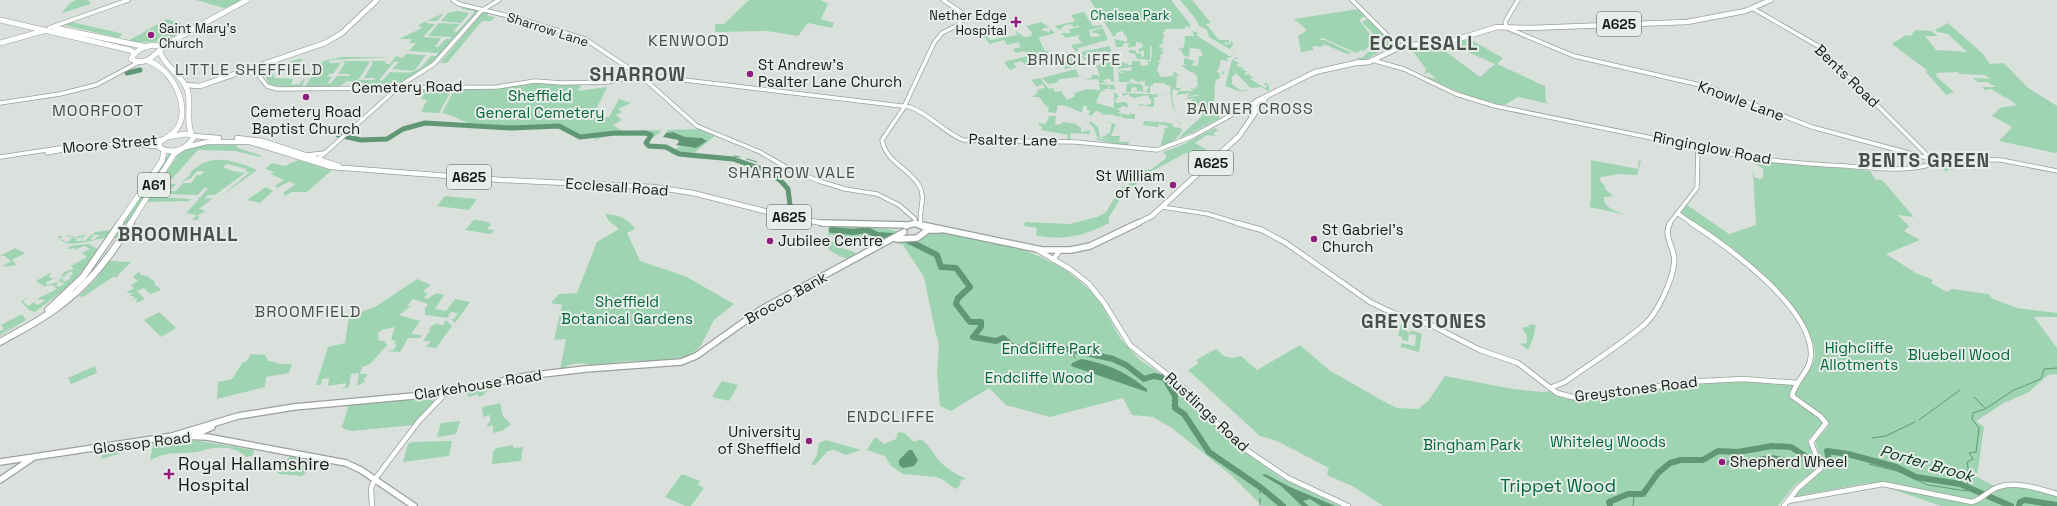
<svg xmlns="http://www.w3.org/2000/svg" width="2057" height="506" font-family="'Space Grotesk',sans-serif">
<rect width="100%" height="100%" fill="#dae1dc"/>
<path fill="#9ed4b1" d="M76 0H88L91 4 62 13 70 3Z
M196 0H244L227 9Z
M749 0H821L828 4 821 19 834 23 832 28 808 23 798 36 767 31 715 32V24H724Z
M1090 0H1171L1190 24V28L1185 26V29H1165V32L1162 33 1165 36H1162H1165L1162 38H1164L1162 40 1163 44H1160L1159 47 1163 48 1164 49 1160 50 1165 52H1161L1164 54H1161L1160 60H1158L1160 63 1157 68 1158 71H1156L1159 73 1160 77 1173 76 1174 71 1180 76H1174L1177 77 1176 88H1181L1179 91 1173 89C1170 99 1176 117 1182 126L1180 124 1172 105 1171 95H1158V97H1154V107L1136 105 1143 104V106L1151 104V100L1147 95 1134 98 1129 96 1130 94 1122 96 1123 93 1170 95 1171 86 1165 85V83H1153V86H1150V93L1138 91 1133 92 1137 90 1136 87 1131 88V92H1126L1127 83 1140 84 1143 86V91L1146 92 1149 87 1143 84H1145V81L1137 82 1132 78 1129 81 1133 82H1119L1118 72 1126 74 1118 70 1131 71 1132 67 1118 69V64L1123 62 1126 64 1127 62 1128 65H1132V61H1140L1141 66 1148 65V62H1144L1151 61 1152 47 1150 46V60L1137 59 1135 54 1129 53V50H1135L1137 54 1141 53V56L1144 57V50L1140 52 1138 49 1143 47 1142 43 1136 42V46L1128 48 1129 43H1124L1122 47H1116L1114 39 1127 42V37L1125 36 1127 35H1124L1123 31 1116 33V36H1113Z
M1180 0H1192L1211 23 1206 24 1219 40H1229V43L1223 42 1227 45 1231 43 1232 39 1233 45 1230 49 1245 58 1209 37 1207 30 1199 26 1195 18Z
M465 6 479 11C459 34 432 74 401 82 386 86 370 85 355 85L358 80H374L376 78H364L373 63 370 61H385L386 64H390L396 56 402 58 406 54 426 55 414 71 392 69 399 62 395 61 379 80 382 81 390 72C415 73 415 75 431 56H436L438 53 409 51 416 43H409L412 39H399L422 28 418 25 444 13 437 21H427L426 23 435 24 423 37 441 38 435 47H438L446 39H450L452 37 428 36 439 23 460 24 453 31 457 32 474 13V11L462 9Z
M1358 9 1366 16 1361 18 1360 21 1375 41 1364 51 1361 50 1356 53 1323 38 1318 40H1325L1352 53 1347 54 1324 44 1322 47 1313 46 1315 42 1313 46V50L1301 52 1298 36 1307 30 1294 19Z
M457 11 469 13 461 23 441 21 448 13Z
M487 11 490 12 487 16 495 17 491 21H482L447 63H440L482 13Z
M1084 12 1093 26 1102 25 1103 27 1089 30 1091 37 1101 36 1097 33H1093V35L1092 31 1103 28 1108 40 1101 42 1100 40V42L1079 48 1076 47 1078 50 1076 52 1071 45 1082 43 1078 38 1080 35 1065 38 1061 33H1071L1069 29 1079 27V25L1074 27 1071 24 1065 25 1059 30 1055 26 1075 21 1071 15Z
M167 19 190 27C178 40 145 45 128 41Z
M1368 19 1393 44 1367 59 1359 60 1357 58 1363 57 1378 42 1373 34 1363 23V21Z
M71 22 120 33 122 34 119 38 64 25Z
M1041 22 1049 27 1042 29 1043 31H1046L1050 33 1049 30 1051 29 1055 33 1040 37 1039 39 1045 51H1048V54L1054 56 1052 58 1058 61 1072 53 1081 65 1065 69 1064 67 1066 65 1059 62 1049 66 1048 64H1033L1034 66H1026L1022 61 1014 63 1016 67 1020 66 1010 70 1004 62 1035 54 1033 52 1026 53 1024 51 1016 53 1013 49 1021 47 1018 42 1007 45 1004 40 990 44 977 28 979 27 990 40 1017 35 1016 31 1024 37 1031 36 1032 32 1026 26Z
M1948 23 1982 53 1990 64 2004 63 2027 87 2057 106V152L2055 153 1999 141 2012 127 1992 116 2000 108 2017 105 2007 98 2013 96 2006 98 1991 89 1985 90 1982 87H1996L1987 82H1977L1973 78 1990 79 1985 75 1960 74 1958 72 1937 73 1936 76 1954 92 1946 95 1925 71H1928L1892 44 1906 35 1911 36 1915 30 1931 31 1938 36H1925L1936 50 1967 52 1948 34 1938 32 1935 30Z
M1192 31 1199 33 1196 35 1229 56 1235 55 1226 59 1229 61 1221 60 1219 68 1216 72 1222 74 1223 71H1225L1224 74H1219L1220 78 1216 80 1215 83 1214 104 1220 118 1181 138 1180 137C1187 129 1195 123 1203 115L1190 110 1206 111 1204 109 1205 107H1196L1192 105 1195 103 1191 100 1196 98 1188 99 1187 97 1198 96V95L1187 96 1190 93 1176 95 1180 91H1194L1189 87 1195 89 1196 87H1199L1196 85H1199L1197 84 1199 82H1197V76L1193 74 1196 73 1190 72 1181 65H1187L1184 64V58L1196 61 1191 65 1200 66 1198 65 1199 56H1203L1200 49 1190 48 1189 57 1184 56 1181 50H1177L1184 47 1185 39H1188H1184L1186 36H1194Z
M1466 37 1503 58 1497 64 1545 86 1546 102 1550 104 1518 97 1503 106 1463 94 1423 76 1436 79 1429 72 1424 74 1426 69 1409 46 1441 48 1480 77 1495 64 1450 44Z
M1110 46 1112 57 1104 59 1103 56 1107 54 1106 51 1099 52 1096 49 1102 60C1092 62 1088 63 1080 56 1086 57 1091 61 1096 55L1089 53 1086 56 1077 53Z
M342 57H392L330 60 329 63H341L333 74H329L327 76 332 77 327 84 331 83 337 76H349L350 74H338L345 63 342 61H368L369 63 359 79 354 82 347 81 340 86H305L323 61Z
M1237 57 1239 58 1233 60 1239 63 1236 66 1244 68 1241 69 1247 71 1244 75 1249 74 1253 78 1250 79 1265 88 1268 87 1264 84 1266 83 1269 86V91L1261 87 1251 88 1234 71 1236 74 1232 77V84L1241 91 1246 89 1249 92 1246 90 1241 92 1225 86 1232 60Z
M303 58 300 63 308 62 279 68 272 73 275 78 293 79 291 85 300 84 303 79 305 80 302 86 286 87 272 85 269 84 263 72 286 66 285 63Z
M1111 62H1113L1114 82 1111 81 1110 78 1102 81 1108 83H1099L1098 79 1084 80 1092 78 1091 75H1099L1098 77H1100L1097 67 1094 66Z
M1076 69 1079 77 1060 79 1056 83 1048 84 1052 87H1051L1042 78Z
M1040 78 1049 89 1053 88 1055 92 1061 91 1067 100 1075 96 1074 93 1087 89 1100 90 1099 84 1114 85 1115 90 1109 89 1110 86H1108V89H1102L1107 91H1101L1096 103 1114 108V94L1113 93H1116L1119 97 1116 98 1118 99 1115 100 1116 103 1126 102 1128 105V107L1121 106V108L1116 109 1121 111 1118 113 1130 115 1131 109V114H1135V119L1122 118V115L1121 117 1113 115 1100 114 1101 112 1096 111 1091 116 1088 114 1091 111 1087 110V106H1083L1082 113 1067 106 1058 105 1056 113 1048 112 1049 108 1045 105 1039 97H1032L1037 93 1036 90 1039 92 1038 89 1045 88 1042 84 1037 87 1031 80Z
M533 83 582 84 578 91 607 87 592 118 609 117 619 99 631 103 618 109 622 112 616 115 622 120 613 125 622 131 660 130 661 132 645 143 649 136H607L594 140 597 137H579L559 126 519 127 470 124 450 115 442 113 456 87 497 88Z
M454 86 439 113 421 112 427 100 421 99 425 93H414L418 87Z
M1049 116H1056L1055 125 1061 124 1062 122 1077 124V126L1081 127V132L1090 130V134L1071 133 1070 140H1067L1068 135 1041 130 1042 126H1039V123L1046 124Z
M1090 121 1098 127 1100 137 1106 136V134H1109L1112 124 1107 122 1116 124 1111 136H1120L1119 141H1115L1129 142 1128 146 1097 140 1096 138 1113 141 1097 137 1094 128 1089 123Z
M1144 121 1171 123 1174 127 1181 128 1182 131 1171 145 1160 148 1165 129 1162 128H1167L1168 126 1159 124 1158 127 1143 125Z
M1215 128 1218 130 1213 134 1216 136 1207 135 1195 143 1207 150 1194 162 1191 161 1194 154 1186 153 1150 172 1140 174 1143 178 1126 193H1124L1109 217V223C1086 235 1061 242 1036 235L1037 228 1024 226 1025 222 1070 224 1097 217 1105 213 1122 187 1128 185 1139 171 1152 169 1166 158V155L1163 152 1180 146Z
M699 129 715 136 694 153 735 159 764 169 763 170 772 177 760 174 763 170 730 160 689 158 669 153 680 146 696 148 706 139 687 138 673 132 666 133 667 130Z
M205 144H239L236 147 262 156 260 157 235 151 198 150 168 183 176 184 170 191H176L183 183H191L197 175H201L204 171H197L191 178 182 182 192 173H190C210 152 233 160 257 170L221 196 250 172 245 171 247 169 227 164 223 167 233 171 245 173 215 195H208L204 199 213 198 199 209 206 211 198 215 199 218 197 220H192L197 215 186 213 199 199 197 198 201 197 208 188H204L198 195 166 194 169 191 164 194 171 186H167L156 197 191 199 189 201 146 202 180 152Z
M175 152 117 238H113L169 153Z
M1749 159 1870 171 1876 180H1882L1914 217 1898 215 1909 226 1904 231 1920 240 1886 254 1916 273 1933 280 1931 283 1947 292 1952 289 1988 294 1993 299 2017 308 2057 313V317H2034L2057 348V374L2048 375 2029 392 2002 404 1976 421 1984 427 1977 477 1994 486 1977 498 1969 500 1884 482 1868 483 1793 497 1823 470 1815 440 1828 427C1828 409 1802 408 1794 395 1795 382 1814 372 1815 355 1815 323 1758 268 1733 249 1721 240 1688 224 1681 213L1687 205 1729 234 1756 225 1753 172H1754V177L1760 179 1763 178V169Z
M298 160 332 170 307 192H292L284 196V192L295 185 290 181 277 188 275 186 284 180 271 174 274 172 265 169 272 163 285 166Z
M1591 160 1638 169 1639 160 1641 161 1637 175 1619 174 1601 177 1599 179 1605 186 1603 188 1606 187 1605 189 1613 196 1604 197C1604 209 1617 211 1626 215L1590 207 1591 196 1594 197 1591 195Z
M1971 162 1977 171 1971 167 1946 170 1948 173 1938 166Z
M266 187 273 191 260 203 247 200Z
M445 196 477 199 469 210 437 206Z
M605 214C619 215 626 217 635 229L627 233 640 261 685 276 734 304 714 320 700 347 688 356 667 361H627L592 366C587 362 575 363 569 365 564 367 565 369 560 370L566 339 554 340 562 305 551 303 559 294 577 293 597 242 619 229 609 221Z
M474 220 485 221 491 224 487 229 494 230 491 234 465 230Z
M831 226 887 229 900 232 877 246 874 244 877 238C871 236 867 239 861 239 849 240 839 234 828 235V227Z
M111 230 106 238C94 239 63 251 58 236L72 235 67 237 68 235 62 236 60 239 64 240 63 242 70 241 72 237 68 238 73 235 72 237H75L74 239H77L76 241H81L84 237 75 238 78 236 85 235 82 241H85L91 235 94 236 90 239 93 240 100 235H92L95 232Z
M935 232 954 233 1016 247 1041 257 1066 270 1089 289 1101 303 1120 338 1140 360 1173 382 1231 441 1281 478 1340 506H1262L1232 476 1172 428 1153 417 1132 415 1123 398 1050 417 1006 405 989 388 951 411 940 406 937 373 939 345 935 330 924 277 903 245 893 242 906 239 915 240Z
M824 237C830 239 833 243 838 246 846 251 849 248 858 255L851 259 841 257 828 249V247L819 240Z
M88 244 98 249 86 268 70 285 35 312 29 310 21 301 28 297 23 301 28 306 34 302 37 305 45 301 42 299 39 300 37 299 57 289 53 285 44 286 36 281 50 273 51 274 49 276 52 279 57 278 46 282 47 285 57 282 58 284 56 285 58 287 65 284 58 281 60 280 59 279 66 277 62 279 64 282 71 278 69 277 73 274 71 271 65 275 66 276 61 277 64 272 74 269 71 266 87 257 82 253 90 249 85 246 69 252 74 250 75 248 67 249 70 246Z
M15 248 25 253 12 260 17 265 2 267 5 265 4 264 11 262 5 256H0Z
M109 261 131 262 117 276 119 277H113L83 297 79 296 96 279Z
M140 271V275L148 276 150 279H152L155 283 154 285 156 284 155 287 157 286 161 290 150 294 144 288 137 291 145 299 136 303 137 298 132 299 135 296H129L133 293H126L134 288 131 285 138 281 133 277Z
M417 279 431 285 423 291 428 294 424 297 426 299 437 293 444 295 435 309 446 311 455 299 470 302 455 323 451 319H454L458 313 451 312 448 316H450L447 318 425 315V308L428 304 413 299 407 306H411L399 315 420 321 411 334 422 335 420 338H408L400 352 387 351 393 350 397 345 394 344 396 341 391 340 395 327 382 330 378 333 379 341H386L384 343 388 344 370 364 362 367 360 374H368L363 380 366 381 357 386 359 373 351 374 349 387 340 389 346 386V383L328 386 329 378 322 379 321 385H316L328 347 345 343 349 316 375 307Z
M159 312 176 328 161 337 144 320Z
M22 314 26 320 0 336V335L22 321 0 334V331L4 329 1 325Z
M446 320 452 326 436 348 426 347 431 341H423L431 329H428L435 324 443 325Z
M1401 324 1407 325 1406 331 1410 333 1411 330 1422 334 1419 352 1401 347V343L1415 346 1416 335 1409 334 1408 341 1402 340V337L1398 336Z
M1530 324 1536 325 1533 339 1528 350 1520 344 1527 343V336L1522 328 1529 326Z
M1300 345 1329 370 1383 401 1397 408 1418 409 1428 401 1445 376 1513 389 1542 392 1551 391 1564 398 1576 400 1687 384 1750 381 1795 383 1790 392V396L1820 417 1824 424 1808 440 1817 469 1795 485 1778 506H1383L1354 487 1327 475 1329 468 1277 441 1260 436 1188 370 1199 363 1196 360 1216 349C1224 357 1231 360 1241 356L1257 370Z
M251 354 265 355 268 361 277 362 276 364H292L289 373 266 377 265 387 217 399 218 382 232 379 243 362H246Z
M95 366 97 373 71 384 68 378Z
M722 381 738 385 729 401 712 397Z
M499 384 500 387 485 392 484 395 478 397V394L470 397 466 394 468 391Z
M434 397H436C435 401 419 419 414 425L352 431 344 429 341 426 343 424 349 404Z
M500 403 503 416 511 424 504 430 493 433V425L488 427 487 424 490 422V415L483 417 482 407Z
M460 421 456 434 437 437 441 423Z
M898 432 904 433 914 442 920 439C931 445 935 459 946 467 952 472 959 475 966 479L961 480 959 487 955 489 945 481 937 477 903 474 891 466 885 456 867 450 875 437 884 444 896 439Z
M826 440 861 450 846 455 834 450 828 451 815 465H811L817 455 819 443Z
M171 441H199L253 450 254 452 252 456 246 457C239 449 225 446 214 448 208 448 202 452 196 452 181 454 163 451 150 461L153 444 128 451V447L126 448 125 452 101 459 103 450Z
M452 441 449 456 403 462 408 444 412 442Z
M513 445V448L523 447 521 461 492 464 493 451 497 448Z
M290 456H291L316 461 302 476 279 474 277 472Z
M682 474 700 481 698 485 704 488 691 506H686L665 497Z
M1886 487 1973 503C1988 501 1989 494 2001 489 2012 483 2044 493 2057 496V506H1941Z"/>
<path fill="#609876" d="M673 132 685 137 702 138 707 141 696 148 676 145 679 142 678 140 663 137 666 133Z
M1081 359C1109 364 1125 372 1147 389V392L1071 366 1072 363Z
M909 450H912L918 460 914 466 903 468 899 465V460Z
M1771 455 1805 461H1789L1740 467 1732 461Z
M1265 474 1290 487 1335 506H1321L1310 499 1303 501 1309 506H1302L1281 486 1262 475Z"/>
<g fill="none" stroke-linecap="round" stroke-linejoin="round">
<path stroke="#609876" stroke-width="1" d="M734 156 740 157
M747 159 757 162
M1072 350 1075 358
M1974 397 1985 408
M1171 405 1175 408
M1919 420 1960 390
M1872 438 1886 436 1915 422
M1807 457 1815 460
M1805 461 1814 462
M1821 461H1826
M1824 464 1845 466
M1869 464 1897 471 1928 485 1967 491 1970 488
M1260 487V494
M1969 488C1965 476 1970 473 1967 462L1973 459 1969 453 1976 452 1979 428 1972 419 1973 413 1985 409 2014 390 2041 379 2044 369 2057 368
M1260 498V505
M1633 506 1634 495"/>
<path stroke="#609876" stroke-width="4" d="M1725 463 1733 462"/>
<path stroke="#609876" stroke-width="5" d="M127 73 140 70
M338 135 361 140 387 139 403 129 425 123 512 128 559 126 580 137 615 133H646L651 135 646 143 649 146 666 147 679 154 733 159 762 169 780 180 788 189 790 205 799 215"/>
<path stroke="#609876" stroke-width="6" d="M832 230 853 232 867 230 877 235 893 236
M905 239 937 255 941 267 956 268 970 287 958 298 956 304 970 322H981V327L973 337 996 341 1003 338 1013 347 1021 348 1033 345 1057 350 1068 349 1113 359 1126 365 1144 379 1154 376 1164 378 1175 396V408L1184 414 1209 452 1260 487 1283 506
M1610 506 1609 502 1628 494H1643L1658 473 1670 463 1681 460H1703L1718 451 1738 452 1772 446 1791 447 1816 463 1824 464 1829 460 1827 451 1848 454 1896 467 1916 477 1960 484 2011 506
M2019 506 2020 502 2025 500 2057 505"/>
<defs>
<path id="minor-far1" d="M453 0 459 4 517 18 585 39 636 73
M1352 0 1399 47
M1518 0 1505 22 1507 28 1574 56 1709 87 1812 127 1931 159 2001 160 2057 171
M1752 8 1818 46 1931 159
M49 28 128 0
M1372 60 1404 69 1456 94 1495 106 1745 157C1779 162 1812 164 1846 166 1874 168 1902 172 1929 165L1931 159
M252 67 267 86 277 89 497 87 535 81 562 83 608 82 635 76
M642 75 910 107C930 114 943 132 963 140L1076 142 1157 150 1193 136 1257 101
M641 76 697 126 760 152 791 170 819 181 845 189 877 194 899 205 915 219
M0 103 60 94 96 85 139 62
M140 145 159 147
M47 153 63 150
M307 155 324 153
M0 157 60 148 146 142 163 139
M317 160 401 85 434 64 481 11 499 0
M1162 207 1208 214 1240 224
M1677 213 1693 224
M921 224C918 211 926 199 920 187 910 168 886 163 882 140L903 109 934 43 942 33 958 25 963 18 961 12 943 0
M1669 224 1697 188 1698 146"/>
<path id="minor" d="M1237 223 1262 230 1286 243 1370 302 1393 313 1431 325 1480 350 1518 363 1557 393 1580 399 1684 382 1743 379 1798 383
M1691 223C1727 246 1812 307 1811 355 1810 372 1795 381 1792 396L1820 416 1826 423 1811 442 1817 458
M1036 249 1070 269 1089 284 1104 303 1130 345 1185 389 1221 428 1248 451 1288 478 1348 506
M1053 260 1060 250
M1550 388 1565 382C1591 363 1621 345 1645 324 1658 312 1672 281 1674 264 1677 249 1662 238 1670 223
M1788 501 1883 484 1972 502C1982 499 1987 492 1996 488 2014 480 2040 489 2057 494
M372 506 371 488 375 479 419 421 446 393
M1784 506 1798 488 1820 469 1818 459"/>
<path id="major-far1" d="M1358 63 1369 62 1404 45 1442 44 1497 27 1530 28 1687 22 1745 11 1771 0
M244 72 257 73
M185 85 200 86 325 43 342 33 377 0
M1253 114V108L1257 101 1315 72 1360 62
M193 136 219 138
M237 138 262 141 339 166
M186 147 207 142H250L331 167 502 180 654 187 693 193 784 216 827 224
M913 224H916
M1136 224 1152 216 1239 136 1266 97"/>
<path id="major" d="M822 223 908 225
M922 225 1042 250H1071L1090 246 1138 223
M906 226 915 223 924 227
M897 239 917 238 928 230H940
M194 435 212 427
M180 436 207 437 346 463 361 470 414 506
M169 437 238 416 294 407 446 393 526 376 585 369 681 362 696 356 762 309 904 232
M0 462 173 436
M0 480 34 457"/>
<path id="highway-far1" d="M0 20 130 50 134 53
M55 28 147 47
M184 34 247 0
M0 43 43 31
M162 48C152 41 136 49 131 59 146 67 153 55 164 47 171 41 179 37 187 33
M160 52C165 67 181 74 187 89 192 104 185 121 192 135
M148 61C176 70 198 121 167 137
M185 134 192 135 193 138C186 150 171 155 159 147L160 142 167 137Z
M119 224 162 161 164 151
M130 224 174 154 183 148"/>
<path id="highway" d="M48 310 83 277 120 223
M0 342C23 329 47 317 67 300 94 279 114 251 131 223"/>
</defs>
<use href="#minor-far1" stroke="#99a09b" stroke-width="5"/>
<use href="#minor" stroke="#99a09b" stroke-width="6"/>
<use href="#major-far1" stroke="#99a09b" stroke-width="6"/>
<use href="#major" stroke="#99a09b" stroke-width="8"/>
<use href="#highway-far1" stroke="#99a09b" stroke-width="6"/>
<use href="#highway" stroke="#99a09b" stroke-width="8"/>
<use href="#minor-far1" stroke="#fff" stroke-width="3.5"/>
<use href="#minor" stroke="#fff" stroke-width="4.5"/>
<use href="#major-far1" stroke="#fff" stroke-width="4.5"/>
<use href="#major" stroke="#fff" stroke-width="5.5"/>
<use href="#highway-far1" stroke="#fff" stroke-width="5"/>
<use href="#highway" stroke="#fff" stroke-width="6"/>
</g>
<g fill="#911e7d" stroke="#e7eee9" stroke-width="1.5">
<path d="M1014 16h4v4h4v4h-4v4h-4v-4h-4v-4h4z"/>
<circle cx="151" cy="35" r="4"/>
<circle cx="750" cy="74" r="4"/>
<circle cx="306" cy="97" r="4"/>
<circle cx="1173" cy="185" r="4"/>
<circle cx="1314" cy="239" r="4"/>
<circle cx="770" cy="241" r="4"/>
<circle cx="809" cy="441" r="4"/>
<circle cx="1722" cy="462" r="4"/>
<path d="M167 468h4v4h4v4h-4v4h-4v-4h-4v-4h4z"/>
</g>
<g text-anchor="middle" stroke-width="4" stroke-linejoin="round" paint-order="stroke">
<g font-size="13" fill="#171917" stroke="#e7eee9" text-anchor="end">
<text x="1007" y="20">Nether Edge<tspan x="1007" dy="15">Hospital</tspan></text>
<text x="159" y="33" text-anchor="start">Saint Mary's<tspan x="159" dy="15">Church</tspan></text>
</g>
<g font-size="13" fill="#02673c" stroke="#e7eee9">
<text x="1130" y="20">Chelsea Park</text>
</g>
<g font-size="13" fill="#171917" stroke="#e7eee9">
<text transform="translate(548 29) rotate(18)" y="5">Sharrow Lane</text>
</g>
<g fill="#e7eee9" stroke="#555956" stroke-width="1">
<rect x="1597" y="12" width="44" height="24" rx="3"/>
<rect x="1189" y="151" width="44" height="24" rx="3"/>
<rect x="447" y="165" width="44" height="24" rx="3"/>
<rect x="138" y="173" width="32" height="24" rx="3"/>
<rect x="767" y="205" width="44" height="24" rx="3"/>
</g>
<g font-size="14" font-weight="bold" fill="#171917">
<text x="1619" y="29">A625</text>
<text x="1211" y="168">A625</text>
<text x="469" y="182">A625</text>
<text x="154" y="190">A61</text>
<text x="789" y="222">A625</text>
</g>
<g font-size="15" fill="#171917" stroke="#e7eee9" text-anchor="start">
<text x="758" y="70">St Andrew's<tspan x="758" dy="17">Psalter Lane Church</tspan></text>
<text x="306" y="117" text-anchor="middle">Cemetery Road<tspan x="306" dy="17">Baptist Church</tspan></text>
<text x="1165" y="181" text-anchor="end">St William<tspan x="1165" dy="17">of York</tspan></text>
<text x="1322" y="235">St Gabriel's<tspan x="1322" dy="17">Church</tspan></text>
<text x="778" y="246">Jubilee Centre</text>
<text x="801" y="437" text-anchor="end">University<tspan x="801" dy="17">of Sheffield</tspan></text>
<text x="1730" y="467">Shepherd Wheel</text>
</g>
<g font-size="15" fill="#171917" stroke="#e7eee9">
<text transform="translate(1847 76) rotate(44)" y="5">Bents Road</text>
<text transform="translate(407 87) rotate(-1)" y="5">Cemetery Road</text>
<text transform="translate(1741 101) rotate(20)" y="5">Knowle Lane</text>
<text transform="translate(1013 140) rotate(1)" y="5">Psalter Lane</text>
<text transform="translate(110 144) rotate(-5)" y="5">Moore Street</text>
<text transform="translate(1712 148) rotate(11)" y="5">Ringinglow Road</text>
<text transform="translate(617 187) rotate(4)" y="5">Ecclesall Road</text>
<text transform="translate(786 298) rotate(-29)" y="5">Brocco Bank</text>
<text transform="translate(478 385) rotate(-9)" y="5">Clarkehouse Road</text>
<text transform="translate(1636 389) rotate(-7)" y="5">Greystones Road</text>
<text transform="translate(1207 412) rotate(43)" y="5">Rustlings Road</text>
<text transform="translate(142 443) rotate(-7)" y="5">Glossop Road</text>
</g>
<g font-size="15" fill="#02673c" stroke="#e7eee9">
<text x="540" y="101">Sheffield<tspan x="540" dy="17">General Cemetery</tspan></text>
<text x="627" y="307">Sheffield<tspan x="627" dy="17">Botanical Gardens</tspan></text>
<text x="1859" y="353">Highcliffe<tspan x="1859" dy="17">Allotments</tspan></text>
<text x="1051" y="354">Endcliffe Park</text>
<text x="1959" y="360">Bluebell Wood</text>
<text x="1039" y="383">Endcliffe Wood</text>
<text x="1608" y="447">Whiteley Woods</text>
<text x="1472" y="450">Bingham Park</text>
</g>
<g font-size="16" letter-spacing="1" fill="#494f4b" stroke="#e7eee9">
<text x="689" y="46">KENWOOD</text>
<text x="1074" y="65">BRINCLIFFE</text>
<text x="249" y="75">LITTLE SHEFFIELD</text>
<text x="1250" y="114">BANNER CROSS</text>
<text x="98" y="116">MOORFOOT</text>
<text x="792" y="178">SHARROW VALE</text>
<text x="308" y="317">BROOMFIELD</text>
<text x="891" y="422">ENDCLIFFE</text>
</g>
<g font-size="16" font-style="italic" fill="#07361f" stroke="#e7eee9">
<text transform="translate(1927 463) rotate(16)" y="6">Porter Brook</text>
</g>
<g font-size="18" fill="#171917" stroke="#e7eee9" text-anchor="start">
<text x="178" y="470">Royal Hallamshire<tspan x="178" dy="21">Hospital</tspan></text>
</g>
<g font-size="18" fill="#02673c" stroke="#e7eee9">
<text x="1558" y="492">Trippet Wood</text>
</g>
<g font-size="19" font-weight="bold" letter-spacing="1" fill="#494f4b" stroke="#e7eee9">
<text x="1424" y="50">ECCLESALL</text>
<text x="638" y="81">SHARROW</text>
<text x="1924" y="167">BENTS GREEN</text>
<text x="178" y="241">BROOMHALL</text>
<text x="1424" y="328">GREYSTONES</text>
</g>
</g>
</svg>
